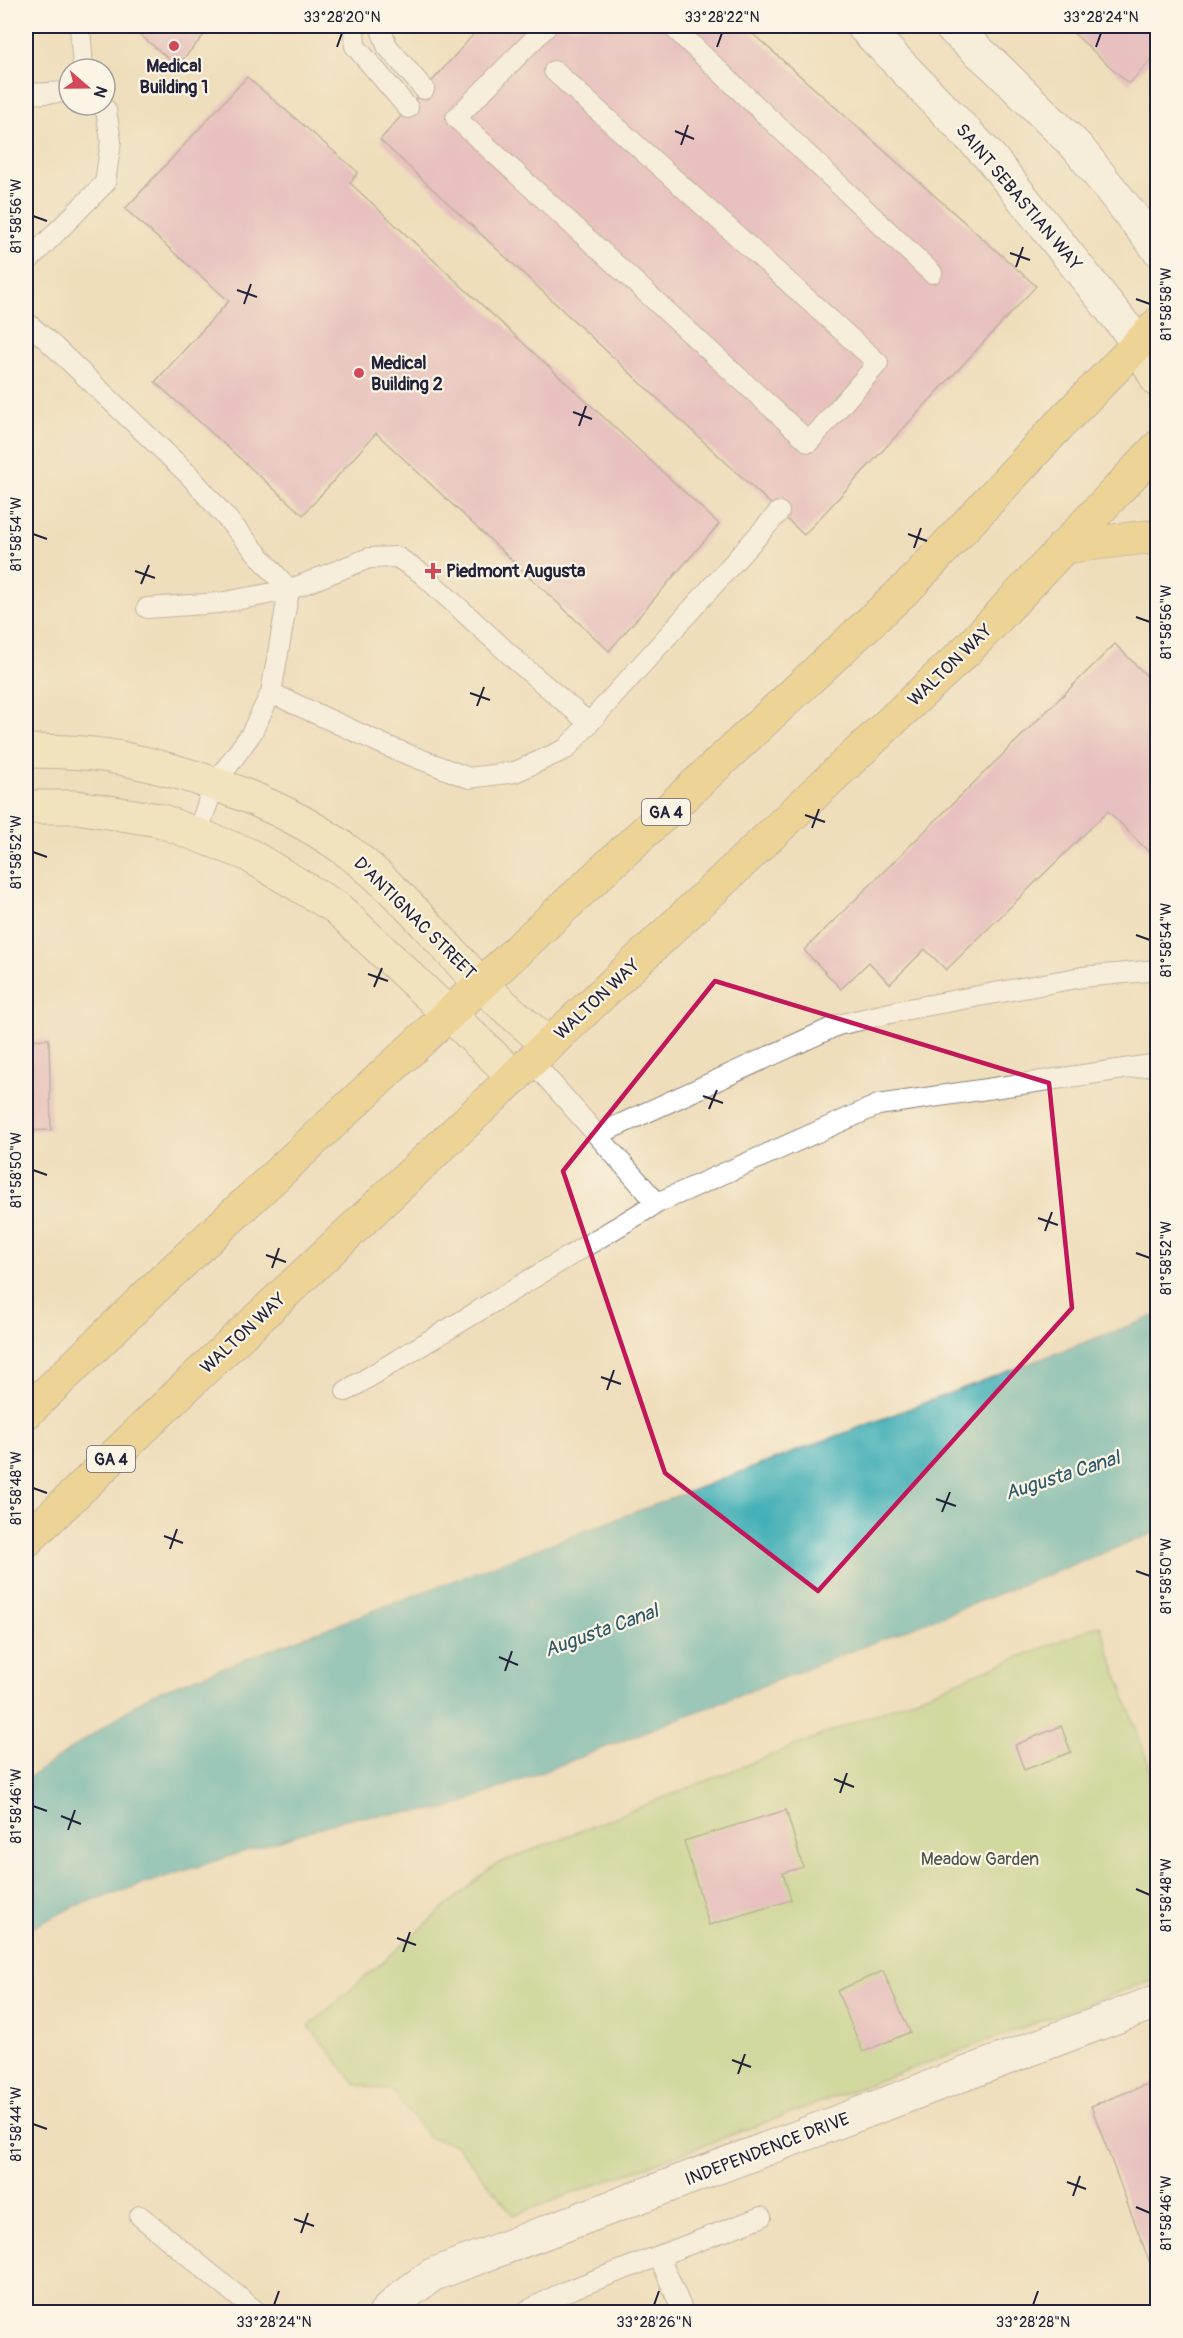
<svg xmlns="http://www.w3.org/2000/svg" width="1183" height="2338" font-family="Pangolin,sans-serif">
<rect width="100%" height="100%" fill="#fcf5e5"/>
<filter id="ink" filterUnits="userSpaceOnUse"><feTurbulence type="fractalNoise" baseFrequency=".0167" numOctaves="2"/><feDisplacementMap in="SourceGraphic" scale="12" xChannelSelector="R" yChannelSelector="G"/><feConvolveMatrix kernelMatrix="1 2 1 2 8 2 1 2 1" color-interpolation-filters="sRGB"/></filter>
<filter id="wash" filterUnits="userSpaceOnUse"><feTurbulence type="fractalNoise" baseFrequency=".008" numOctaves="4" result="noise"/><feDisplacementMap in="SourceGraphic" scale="24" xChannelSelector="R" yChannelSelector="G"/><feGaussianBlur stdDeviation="1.35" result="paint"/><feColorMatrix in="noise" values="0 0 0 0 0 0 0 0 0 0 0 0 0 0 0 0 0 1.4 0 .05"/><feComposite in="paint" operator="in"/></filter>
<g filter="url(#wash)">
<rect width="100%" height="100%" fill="#efdebc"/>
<path fill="#add27b" stroke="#687a5b" stroke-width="1.5" d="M1100 1625 1157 1789V1978L514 2215 456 2145 428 2137 393 2091 357 2085 309 2026 494 1865Z"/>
<path fill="#39abb4" stroke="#2e6678" stroke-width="1.5" d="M1157 1315V1532L447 1809 349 1818 75 1906 26 1931V1780L150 1695Z"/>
<g id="blocks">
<path fill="#df9cc4" d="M130 26H212L177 66Z
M481 26H744L1036 286 804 535 380 140Z
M1066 26H1158V52L1129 84Z
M247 77 358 172 350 183 719 524 609 651 376 433 303 515 155 382 229 301 125 209Z
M1115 644 1158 687V861L1108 811 946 970 925 949 890 984 869 962 841 989 804 950Z
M49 1039 51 1130 26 1131V1040Z
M1061 1726 1071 1752 1024 1770 1015 1745Z
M786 1810 803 1867 783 1873 791 1900 709 1925 684 1841Z
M883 1971 910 2032 863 2052 837 1991Z
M1158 2080V2282H1157L1091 2106Z"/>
</g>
</g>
<g filter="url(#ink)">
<use href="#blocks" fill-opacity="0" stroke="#88807c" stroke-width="1.5"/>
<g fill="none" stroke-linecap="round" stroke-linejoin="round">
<defs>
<path id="lane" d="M80 26 83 69
M354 26 355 46 408 108
M380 26 387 46 424 89
M547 26 456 118 809 442 878 363 554 71
M672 26 932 273
M26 94 69 92
M26 263 105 183 111 141 106 110 100 105
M26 322 46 339 189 475 289 590 271 693
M147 608 219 603 289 590 369 558 397 557 421 573 519 663 589 723
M197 834 214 785 251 734 271 693 389 747 469 778 515 772 566 749 779 512
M597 1135 838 1025 903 1010 1082 977 1158 970
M657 1203 878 1105 1158 1064
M346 1391 657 1203 532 1061
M140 2216 257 2312
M659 2256 683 2312
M525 2312 564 2292 761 2217"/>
<path id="street" d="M863 26 990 157 1138 343
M950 26 996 67 1078 148 1158 249
M386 2312 402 2297 432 2275 1158 2001"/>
<path id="secondary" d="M1138 343 1158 381
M26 751C57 751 90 752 120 758 198 774 286 805 350 853 398 889 437 938 478 981 500 1004 525 1024 549 1045
M26 807H77L159 820 247 854 337 908 515 1077"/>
<path id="primary" d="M1063 547 1146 537 1158 540
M26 1413 158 1285 912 583 1060 424 1158 324
M26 1541 197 1376 969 648 1158 447"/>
</defs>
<use href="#lane" stroke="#88807c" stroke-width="22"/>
<use href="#street" stroke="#88807c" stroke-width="35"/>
<use href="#secondary" stroke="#88807c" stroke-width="35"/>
<use href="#primary" stroke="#88807c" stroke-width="35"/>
<use href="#lane" stroke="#fff" stroke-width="20"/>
<use href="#street" stroke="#fff" stroke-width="33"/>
<use href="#secondary" stroke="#f7e8c3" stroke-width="33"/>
<use href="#primary" stroke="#ebc669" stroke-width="33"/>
</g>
</g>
<path d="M0 0H1183V2338H0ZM715 981 1049 1083 1072 1308 818 1591 665 1473 563 1171Z" fill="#efdebc" fill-opacity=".55" fill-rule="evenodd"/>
<path fill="none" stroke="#c2185b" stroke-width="4.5" stroke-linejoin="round" d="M715 981 1049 1083 1072 1308 818 1591 665 1473 563 1171Z"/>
<path fill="none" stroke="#22223b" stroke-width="2" d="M337 47 342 33M717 47 722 33M1096 47 1101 33M675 131 694 139M681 145 688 125M33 216 47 221M1010 253 1030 260M1016 267 1023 247M237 290 257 297M1136 299 1150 304M244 304 251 284M573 412 592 419M579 426 586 406M33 534 47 539M908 534 927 541M914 548 921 528M135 571 155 578M141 584 149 565M1136 617 1150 622M470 693 490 700M477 706 484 687M805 815 825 822M812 828 819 809M33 852 47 857M1136 935 1150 940M368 974 388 981M374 987 382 968M703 1096 723 1103M709 1109 717 1090M33 1170 47 1175M1038 1218 1058 1225M1045 1231 1052 1212M1136 1253 1150 1258M266 1255 286 1262M272 1268 279 1248M601 1377 621 1384M607 1390 614 1370M33 1488 47 1493M936 1499 956 1506M942 1512 950 1492M164 1536 183 1543M170 1549 177 1529M1136 1571 1150 1576M499 1657 518 1665M505 1671 512 1651M834 1779 854 1787M840 1793 847 1773M33 1806 47 1811M61 1816 81 1824M68 1830 75 1810M1136 1889 1150 1895M397 1938 416 1945M403 1952 410 1932M732 2060 751 2067M738 2074 745 2054M33 2124 47 2129M1067 2182 1086 2189M1073 2196 1080 2176M1136 2207 1150 2213M294 2219 314 2226M301 2233 308 2213M274 2305 279 2291M654 2305 659 2291M1033 2305 1038 2291"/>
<g fill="#d1495b" stroke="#fcf5e5" stroke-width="2">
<circle cx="174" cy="46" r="6"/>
<circle cx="359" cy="373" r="6"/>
<path d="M430 562h6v6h6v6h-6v6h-6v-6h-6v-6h6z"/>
</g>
<g text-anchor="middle" stroke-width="4.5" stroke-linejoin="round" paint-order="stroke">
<g fill="#fcf5e5" stroke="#63616e" stroke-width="1.5">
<rect x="642" y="799" width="48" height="26" rx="4.5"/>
<rect x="87" y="1446" width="48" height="26" rx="4.5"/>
</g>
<g font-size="16" font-weight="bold" fill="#22223b">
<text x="666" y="818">GA 4</text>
<text x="111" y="1465">GA 4</text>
</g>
<g font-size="18" font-weight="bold" fill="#22223b" stroke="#fcf5e5" text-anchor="start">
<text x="174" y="72" text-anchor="middle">Medical<tspan x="174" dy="21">Building 1</tspan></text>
<text x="371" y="369">Medical<tspan x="371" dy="21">Building 2</tspan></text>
<text x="446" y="577">Piedmont Augusta</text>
</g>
<g font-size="18" fill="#22223b" stroke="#fcf5e5">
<text transform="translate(1019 197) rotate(50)" y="6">SAINT SEBASTIAN WAY</text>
<text transform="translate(950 665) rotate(-44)" y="6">WALTON WAY</text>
<text transform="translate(415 918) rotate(45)" y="6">D'ANTIGNAC STREET</text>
<text transform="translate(597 999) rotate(-43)" y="6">WALTON WAY</text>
<text transform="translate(243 1333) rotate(-43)" y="6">WALTON WAY</text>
<text transform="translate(767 2149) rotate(-21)" y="6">INDEPENDENCE DRIVE</text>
</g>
<g font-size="18" fill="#4c574e" stroke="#fcf5e5">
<text x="980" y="1865">Meadow Garden</text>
</g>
<g font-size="20" font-style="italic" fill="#2b596b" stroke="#fcf5e5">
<text transform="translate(1062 1475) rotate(-18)" y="7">Augusta Canal</text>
<text transform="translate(601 1630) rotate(-20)" y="7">Augusta Canal</text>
</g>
</g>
<rect width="1183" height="2338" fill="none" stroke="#fcf5e5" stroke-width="66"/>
<g transform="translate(87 87) rotate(110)"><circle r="28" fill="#fcf5e5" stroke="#a5a1a1" stroke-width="1.5"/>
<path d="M0-4.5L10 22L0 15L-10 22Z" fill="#d1495b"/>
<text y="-9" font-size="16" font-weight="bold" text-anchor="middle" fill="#22223b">N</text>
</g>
<rect x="33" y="33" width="1117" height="2272" fill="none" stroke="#22223b" stroke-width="2"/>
<g font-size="15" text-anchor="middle" fill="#22223b">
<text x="342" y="22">33°28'20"N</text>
<text x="722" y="22">33°28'22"N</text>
<text x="1101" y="22">33°28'24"N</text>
<text transform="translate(16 216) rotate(-90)" y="5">81°58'56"W</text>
<text transform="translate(1166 304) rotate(-90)" y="5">81°58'58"W</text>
<text transform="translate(16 534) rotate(-90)" y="5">81°58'54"W</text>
<text transform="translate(1166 622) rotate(-90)" y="5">81°58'56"W</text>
<text transform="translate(16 852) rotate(-90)" y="5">81°58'52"W</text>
<text transform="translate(1166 940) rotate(-90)" y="5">81°58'54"W</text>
<text transform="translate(16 1170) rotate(-90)" y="5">81°58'50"W</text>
<text transform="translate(1166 1258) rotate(-90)" y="5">81°58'52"W</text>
<text transform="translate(16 1488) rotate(-90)" y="5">81°58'48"W</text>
<text transform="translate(1166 1576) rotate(-90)" y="5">81°58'50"W</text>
<text transform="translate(16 1806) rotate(-90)" y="5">81°58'46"W</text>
<text transform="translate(1166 1895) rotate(-90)" y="5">81°58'48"W</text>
<text transform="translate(16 2124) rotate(-90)" y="5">81°58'44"W</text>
<text transform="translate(1166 2213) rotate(-90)" y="5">81°58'46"W</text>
<text x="274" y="2327">33°28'24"N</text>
<text x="654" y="2327">33°28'26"N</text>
<text x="1033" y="2327">33°28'28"N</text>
</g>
</svg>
